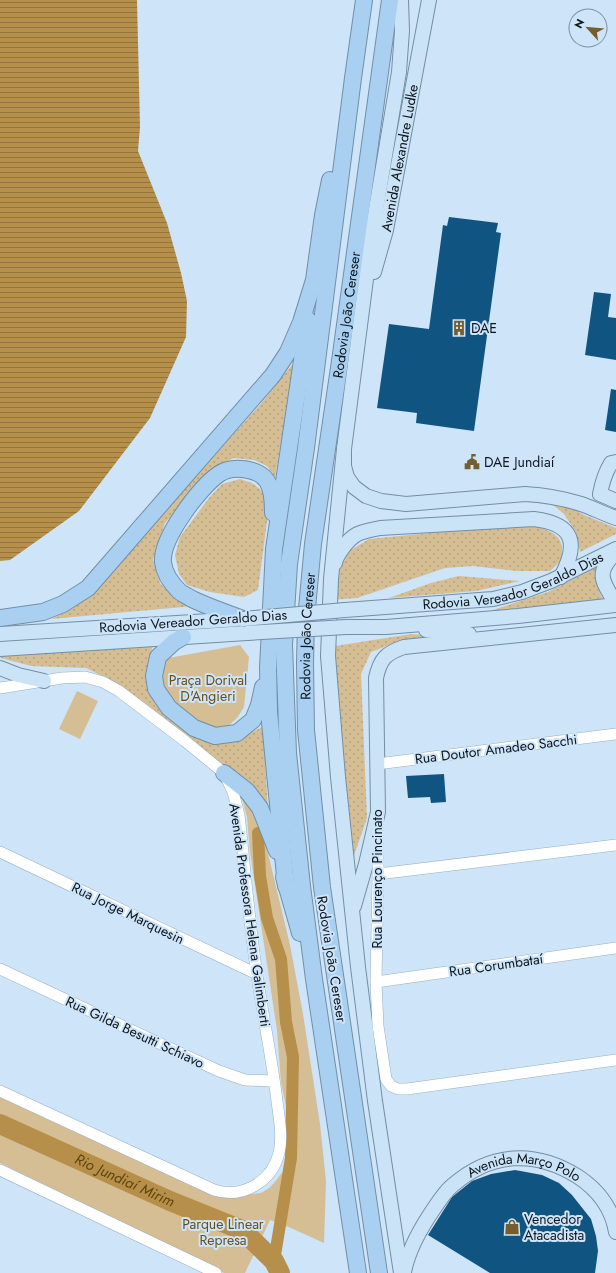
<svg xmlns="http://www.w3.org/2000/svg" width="616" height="1273" font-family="Jost,sans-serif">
<defs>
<pattern id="grass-dots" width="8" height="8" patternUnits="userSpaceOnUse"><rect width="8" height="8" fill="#d5bd94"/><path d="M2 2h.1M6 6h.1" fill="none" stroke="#b6a27f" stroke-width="1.8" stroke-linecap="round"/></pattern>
<pattern id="water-rules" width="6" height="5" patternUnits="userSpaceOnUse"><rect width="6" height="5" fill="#b68f4a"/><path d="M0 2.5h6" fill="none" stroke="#92743d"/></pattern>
</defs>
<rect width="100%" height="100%" fill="#cde4f9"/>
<path fill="url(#grass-dots)" d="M295 361 275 477 267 466 254 460 234 458 217 466 165 523 153 560 160 583 174 598 194 606 51 619 72 609 92 593 259 406Z
M240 479 252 483 261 490 269 506 258 590 244 597 210 592 187 585 179 574 175 555 180 537 209 498 222 484Z
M545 498 567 505 584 515 616 528V534L580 552 576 532 564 514Z
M523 524C537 527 561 530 562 548 562 552 561 557 561 561L550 571H517L473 566 445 568 357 598 330 600 333 574 346 553 369 539Z
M599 566C595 581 596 587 604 601L490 611 548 592Z
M459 576 520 581 476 591 389 598 431 583Z
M412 634 451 638 397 642 371 652 361 674 367 818 348 873 342 805 335 646Z
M153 645 147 668 149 689 183 728 206 742 238 741 263 726 268 811 153 711 115 682 86 668 31 666 1 658 0 655Z"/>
<path fill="#d5bd94" d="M240 645 249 657 244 707 237 718 228 726 216 730 203 727 160 694 163 659Z
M77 691 98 701 80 739 59 729Z
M242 798 259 816 290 945 303 1014 320 1124 326 1181 324 1243 291 1228 270 1220 245 1273H224L0 1163V1092L231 1196 261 1193 269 1188 275 1182 286 1167 288 1154 289 1121 281 1082 277 1030 250 852 247 817Z"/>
<path fill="url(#water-rules)" d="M0 0H137L140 127 138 151 167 223 181 273 187 301 186 337 150 418 79 511 10 560 0 561Z"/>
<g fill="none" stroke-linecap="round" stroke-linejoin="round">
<path stroke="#b68f4a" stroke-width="12" d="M258 833 260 876 267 918 281 959 286 1022 293 1057 291 1158 274 1261"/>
<path stroke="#b68f4a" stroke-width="20" id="s1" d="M0 1124 170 1201 242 1230 274 1261 280 1273"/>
</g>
<path fill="#105482" d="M449 217 498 223 496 232 501 233 474 431 416 423 417 413 377 408 389 324 429 329 443 225 447 226Z
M594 292 611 294 608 317 616 318V360L585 355Z
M611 389 616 390V432L605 430Z
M444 774 446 802 431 803 430 797 408 798 406 776Z
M515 1170 542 1175 559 1183 572 1195 591 1219 596 1236 598 1251 595 1273H490L428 1235 452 1197 472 1181 491 1174Z"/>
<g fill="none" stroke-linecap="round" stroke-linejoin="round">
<defs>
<path id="minor" d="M0 688 62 678 85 677 103 682 119 691 185 741 224 773 233 792 239 815C245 868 249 922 257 975 263 1017 272 1059 277 1101 279 1118 283 1136 279 1153 272 1182 242 1199 214 1190L0 1091
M377 764 616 734
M378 829V874L376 982 378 1026 386 1079 391 1086 398 1089H407L616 1060
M0 852 257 974
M378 874 616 845
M0 969 219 1071 245 1080 274 1081
M376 982 616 948
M0 1170 216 1273"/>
<g id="major">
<path d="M401 0 402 31 399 72 372 233 344 449V466L347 477 354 487 366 496 381 501 406 504 525 494C544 495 562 498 581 504 593 508 604 514 616 518"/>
<path id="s2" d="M374 272 386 230 429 0"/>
<path d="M344 449 331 579 328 656 338 777 358 967 375 1101 401 1273"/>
<path d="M616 462 611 463C605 473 602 483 600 494L616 501"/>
<path d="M616 553C594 573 603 582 616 604"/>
<path d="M335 563C336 557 339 553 342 549 354 532 361 532 380 528L534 519C574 524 579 543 561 577"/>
<path id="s3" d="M345 610 493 599 522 592 551 581 616 549"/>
<path d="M346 627H386L518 616 616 605"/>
<path d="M426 630 469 634"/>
<path d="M0 634 241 619"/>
<path d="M0 649 247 633"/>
<path d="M0 668 18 675 44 681"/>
<path d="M354 906 366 864 378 812 376 678C380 659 386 653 404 647L616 625"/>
<path id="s4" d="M404 1272C408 1252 418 1233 429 1216 436 1206 443 1193 453 1185 491 1152 535 1150 577 1176 597 1189 612 1208 616 1232"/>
</g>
<g id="highway">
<path d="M0 618 43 612 63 604 88 588 273 375 288 352 301 322 314 280 323 215 330 180"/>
<path d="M243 619C226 613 209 607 192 599 188 596 182 594 179 591 172 584 164 573 163 562 161 538 200 487 219 474 232 465 258 468 267 481 273 490 273 503 273 513"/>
<path d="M183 637 174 642 158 657 154 676 156 689 169 708 194 728 215 736 237 733 253 720 259 705 263 687"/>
<path d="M224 773 247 791 260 808 277 851"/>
<path d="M284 877 300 933"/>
<path d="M286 886 269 712 268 668 274 549 308 320"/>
<path d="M358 1273 314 979 302 886 288 753 284 645 289 564 306 448 353 78 364 0"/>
<path id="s5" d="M379 1273 322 887 306 730 305 663 306 619 313 544 340 361 390 0"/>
</g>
</defs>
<use href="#minor" stroke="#99afc2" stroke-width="12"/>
<use href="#major" stroke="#728fa6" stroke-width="16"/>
<use href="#highway" stroke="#728fa6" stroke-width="18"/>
<use href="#minor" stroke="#fff" stroke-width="11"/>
<use href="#major" stroke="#cbe3f7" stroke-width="14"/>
<use href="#highway" stroke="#a9d0f1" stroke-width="16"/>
<defs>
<path id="major-bridge" d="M243 619 345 610
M247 633 346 627"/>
</defs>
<use href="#major-bridge" stroke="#728fa6" stroke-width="16" stroke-linecap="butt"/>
<use href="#major-bridge" stroke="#cbe3f7" stroke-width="14"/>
</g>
<defs>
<symbol id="building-bare" viewBox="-9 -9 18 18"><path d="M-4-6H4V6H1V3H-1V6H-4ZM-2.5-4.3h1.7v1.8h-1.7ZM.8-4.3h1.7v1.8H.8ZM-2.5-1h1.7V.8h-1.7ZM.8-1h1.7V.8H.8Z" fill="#765d2e" stroke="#cde4f9" stroke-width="2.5" paint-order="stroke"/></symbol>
<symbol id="civic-bare" viewBox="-9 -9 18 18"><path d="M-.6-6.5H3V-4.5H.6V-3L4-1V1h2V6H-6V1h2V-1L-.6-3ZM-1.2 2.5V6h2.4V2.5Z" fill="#765d2e" stroke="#cde4f9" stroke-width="2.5" paint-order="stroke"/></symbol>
<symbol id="shop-bare" viewBox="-9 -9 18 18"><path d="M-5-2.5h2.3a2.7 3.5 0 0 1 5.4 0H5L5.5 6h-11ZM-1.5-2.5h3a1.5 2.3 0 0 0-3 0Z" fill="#765d2e" stroke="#cde4f9" stroke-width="2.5" paint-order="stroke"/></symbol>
</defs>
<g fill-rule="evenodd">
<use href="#building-bare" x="448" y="317" width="22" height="22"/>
<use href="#civic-bare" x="461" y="451" width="22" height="22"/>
<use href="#shop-bare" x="501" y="1216" width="22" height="22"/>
</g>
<g text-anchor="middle" stroke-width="4" stroke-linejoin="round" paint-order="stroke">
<g font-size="14" fill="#0d151c" stroke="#cde4f9">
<text dy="5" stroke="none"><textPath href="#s2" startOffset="117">Avenida Alexandre Ludke</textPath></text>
<text dy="5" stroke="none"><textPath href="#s5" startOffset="966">Rodovia João Cereser</textPath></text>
<text dy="5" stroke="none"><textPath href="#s3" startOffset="172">Rodovia Vereador Geraldo Dias</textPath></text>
<text transform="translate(193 621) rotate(-4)" y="5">Rodovia Vereador Geraldo Dias</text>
<text dy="5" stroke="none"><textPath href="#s5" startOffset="642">Rodovia João Cereser</textPath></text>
<text transform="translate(496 749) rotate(-7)" y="5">Rua Doutor Amadeo Sacchi</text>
<text transform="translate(377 879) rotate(-90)" y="5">Rua Lourenço Pincinato</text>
<text transform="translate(128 913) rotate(26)" y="5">Rua Jorge Marquesin</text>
<text transform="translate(250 915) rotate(82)" y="5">Avenida Professora Helena Galimberti</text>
<text transform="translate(332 959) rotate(81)" y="5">Rodovia João Cereser</text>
<text transform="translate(496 965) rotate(-8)" y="5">Rua Corumbataí</text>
<text transform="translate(135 1032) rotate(25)" y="5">Rua Gilda Besutti Schiavo</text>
<text dy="5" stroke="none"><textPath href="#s4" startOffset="179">Avenida Março Polo</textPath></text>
</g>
<g font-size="14" fill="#0d151c" stroke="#cde4f9" text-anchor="start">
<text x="471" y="333">DAE</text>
<text x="484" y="467">DAE Jundiaí</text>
<text x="524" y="1224">Vencedor<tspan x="524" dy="16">Atacadista</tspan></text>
</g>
<g font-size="14" fill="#694e19" stroke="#cde4f9">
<text x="208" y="685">Praça Dorival<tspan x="208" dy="16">D'Angieri</tspan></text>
<text x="223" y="1229">Parque Linear<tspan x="223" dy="16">Represa</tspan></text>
</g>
<g font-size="15" font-style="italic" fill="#5e440b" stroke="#cde4f9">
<text dy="5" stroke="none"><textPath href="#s1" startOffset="137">Rio Jundiaí Mirim</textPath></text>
</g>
</g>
<g transform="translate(588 28) rotate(297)"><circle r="19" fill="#cde4f9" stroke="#8091a1"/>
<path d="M0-3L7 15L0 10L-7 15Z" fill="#765d2e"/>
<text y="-6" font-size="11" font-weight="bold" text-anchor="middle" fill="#0d151c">N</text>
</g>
</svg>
